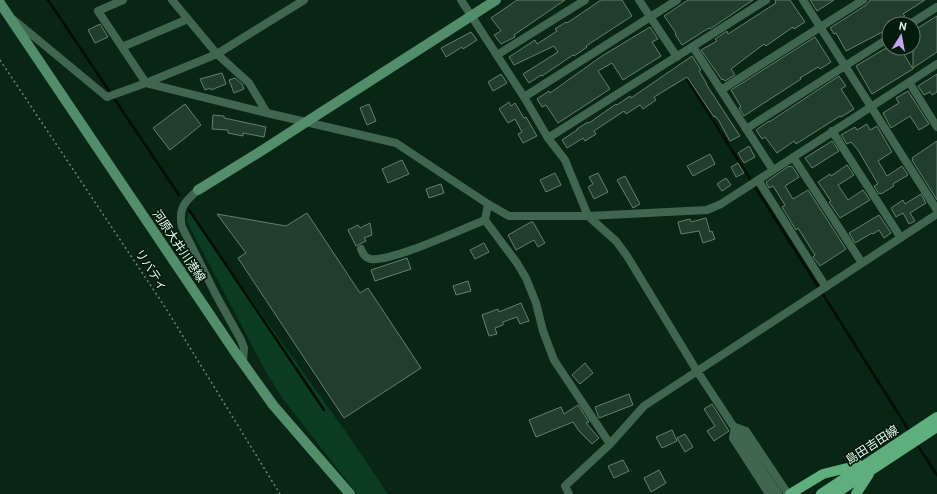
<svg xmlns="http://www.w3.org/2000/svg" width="937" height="494" font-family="Cabin,'Noto Sans JP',sans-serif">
<rect width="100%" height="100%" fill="#082515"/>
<path fill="#0b3d23" d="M189 212 348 435 388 494H357L283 399 266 372 186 220Z"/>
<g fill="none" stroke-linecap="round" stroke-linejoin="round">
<path stroke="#030e07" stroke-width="2.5" d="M48 0 179 195
M685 76 910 432
M189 210 324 410
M916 443 937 475"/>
</g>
<path fill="#213d2c" stroke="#63816d" d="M517 0H565L514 35 515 37 501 44 494 35 501 31 491 18Z
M601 0H622L632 16 586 46 587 47 574 56 573 55 542 76 541 75 529 83 523 74 558 52 554 46 514 65 509 57 535 40 537 44 557 31 555 29 566 22 567 23Z
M688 0H753L710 29 709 28 682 45 675 34 676 33 664 16Z
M775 0H790L805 22 794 29 793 27 766 46 764 44 731 69 735 75 725 81 723 79 722 80 701 50 717 41 715 39 727 31 728 34 776 3Z
M810 0H834L817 11Z
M870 0H925L903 14 905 16 892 24H889L887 27 888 29 846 51 836 33 834 34 830 28 866 5Z
M937 16V52L913 68V31Z
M100 24 108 37 95 43 88 30Z
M650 27 658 39 652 42 661 56 623 80 612 63 598 71 610 89 558 123 546 105 542 107 537 99 549 91 550 93 602 56Z
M471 32 477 40 463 49 462 47 446 57 441 48Z
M815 37 831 62 820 69 818 67 800 78 801 79 744 116 739 108 741 107 731 90Z
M886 48H900L913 69 872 94 856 66Z
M692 56 701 70 699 71 707 84H706L740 136 730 141 719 121 715 116 714 117 687 77 654 97 656 100 643 109 640 105 626 114 624 111 594 131 596 134 585 141 583 138 567 148 562 140 577 130V129L588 122 589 123 616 104 617 105 630 96 631 98Z
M222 73 226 84 211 90 210 88 205 90 200 79Z
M501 74 507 83 493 91 488 82Z
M937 74V92L932 95 930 92 924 95 918 86Z
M839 76 846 86 841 89 854 109 841 117 840 116 796 144 794 141 777 153 765 137 762 139 756 130 769 121V122Z
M235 78 242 84 244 89 234 93 229 80Z
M908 91 929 124 919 130 910 116 891 128 883 113 899 103 896 98Z
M509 102 511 106 515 103 524 118 526 117 537 136 523 143 518 134 522 132 515 119 508 123 499 109Z
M185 104 201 125 170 150 153 128Z
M369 104 376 121 367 125 360 108Z
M213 115 224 116V118L266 127 264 137 243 133V136L228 133V130L212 129Z
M867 124 870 130 877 126 892 152 878 161 887 176 902 166 908 175 893 184 894 186 881 194 880 193 879 194 874 186 878 184 858 150 851 142 847 144 841 135 855 127 857 130Z
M832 141 839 151 812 168 805 158Z
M937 141V200L912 160H913L912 158Z
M749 146 755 157 744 163 738 153Z
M710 154 715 164 693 176 687 166Z
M402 160 409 174 388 183 382 169Z
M738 163 744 173 736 177 731 167Z
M847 165 854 175 838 185 848 200 863 190 870 200 840 218 829 202 831 201 818 182 830 174 831 176Z
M789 166 790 167 792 166 799 177 785 186 793 199 808 190 846 249 820 266 813 257 815 255 798 228 796 230 782 207 785 205 773 186 769 188 766 182Z
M555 173 561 185 546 192 540 180Z
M598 173 608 192 594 199 588 187 593 184 589 177Z
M625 176 640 204 633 208 617 180Z
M726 178 731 185 722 191 717 184Z
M441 184 444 193 429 198 426 189Z
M921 194 926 203 910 213 915 221 909 224 903 213 896 217 891 208 903 200 905 204Z
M307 213 360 293 368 288 421 368 344 418 238 258 246 253 217 214 286 226Z
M879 215 891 233 884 238 879 230 873 234 872 233 855 243 849 233Z
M706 218 710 232 712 231 715 239 703 243 699 231 681 234 678 222 690 219 691 222Z
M531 222H533L545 243 538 247 534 240 516 250 508 235Z
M370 223 372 235 364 238 366 241 356 246 348 230 358 225 360 228Z
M484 243 489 252 475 259 470 250Z
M407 258 411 269 375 281 371 270Z
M468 281 471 291 456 295 453 286Z
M521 303 529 321 520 324 517 317 503 322V325L495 328 497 334 489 336 482 315 498 309 499 312Z
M585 363 593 373 580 384 572 375Z
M629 394 633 405 599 418 595 407Z
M712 404 729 431 714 441 707 431 715 426 704 409Z
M578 405 589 422 586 423 599 438 592 444 579 431 573 422 536 437 529 420 561 407 564 414Z
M672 430 677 441 662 448 656 437Z
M685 434 693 447 685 452 677 438Z
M623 460 629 471 614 478 608 466Z
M659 470 666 483 651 492 644 478Z"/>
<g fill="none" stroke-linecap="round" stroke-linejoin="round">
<path stroke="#6e8678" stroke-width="1.5" stroke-dasharray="2 3" stroke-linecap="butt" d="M0 60 165 307 280 494"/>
<path stroke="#41664f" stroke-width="8" d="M123 0 98 11 146 83 267 113 396 143 488 204 509 216H588L707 210 721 204 937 64
M172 0 217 54 249 83 267 113
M461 0 524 97 548 138 565 160 588 216 616 241 627 256 697 371 778 494
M639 0 677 57
M803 0 937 210
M14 20 107 97 146 83 217 54 304 0
M910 24 937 7
M122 47 188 19
M693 47 773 170
M497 55 585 0
M909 82 937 127
M721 90 863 0
M524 97 677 0
M746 129 889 38
M832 131 901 238
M548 138 766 0
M793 157 862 263
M758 180 826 287
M198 190C184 202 178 209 182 227L216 295 241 340 244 348 243 361
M488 204 485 220 517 263 526 278 536 303 543 331 554 360 610 444
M361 249C363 254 365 258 371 259 392 262 462 229 485 220
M735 427 746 431 788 494
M735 427 733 438 769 494
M569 494 565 486 610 444 644 406 937 214"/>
<path stroke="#528e69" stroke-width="10" d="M0 3 235 352 273 405 350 494
M198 190 258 153 496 0"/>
<path stroke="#5fae7e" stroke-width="10" d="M790 494 823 474 859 465
M821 494 937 417
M835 494 937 427
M856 494 869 474"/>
</g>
<g text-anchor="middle" stroke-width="3.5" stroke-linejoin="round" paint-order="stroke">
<g font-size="12" fill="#e9faee" stroke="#011b0c">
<text transform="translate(179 246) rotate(56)" y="4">河原大井川港線</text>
<text transform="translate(151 270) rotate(56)" y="4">リバティ</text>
<text transform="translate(872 445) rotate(-33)" y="4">島田吉田線</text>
</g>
</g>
<g transform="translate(901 36) rotate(11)"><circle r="19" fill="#011b0c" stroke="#5e7466"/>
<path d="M0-3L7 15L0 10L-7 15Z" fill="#c8a6ef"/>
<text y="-6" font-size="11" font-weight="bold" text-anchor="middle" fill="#e9faee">N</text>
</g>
</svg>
